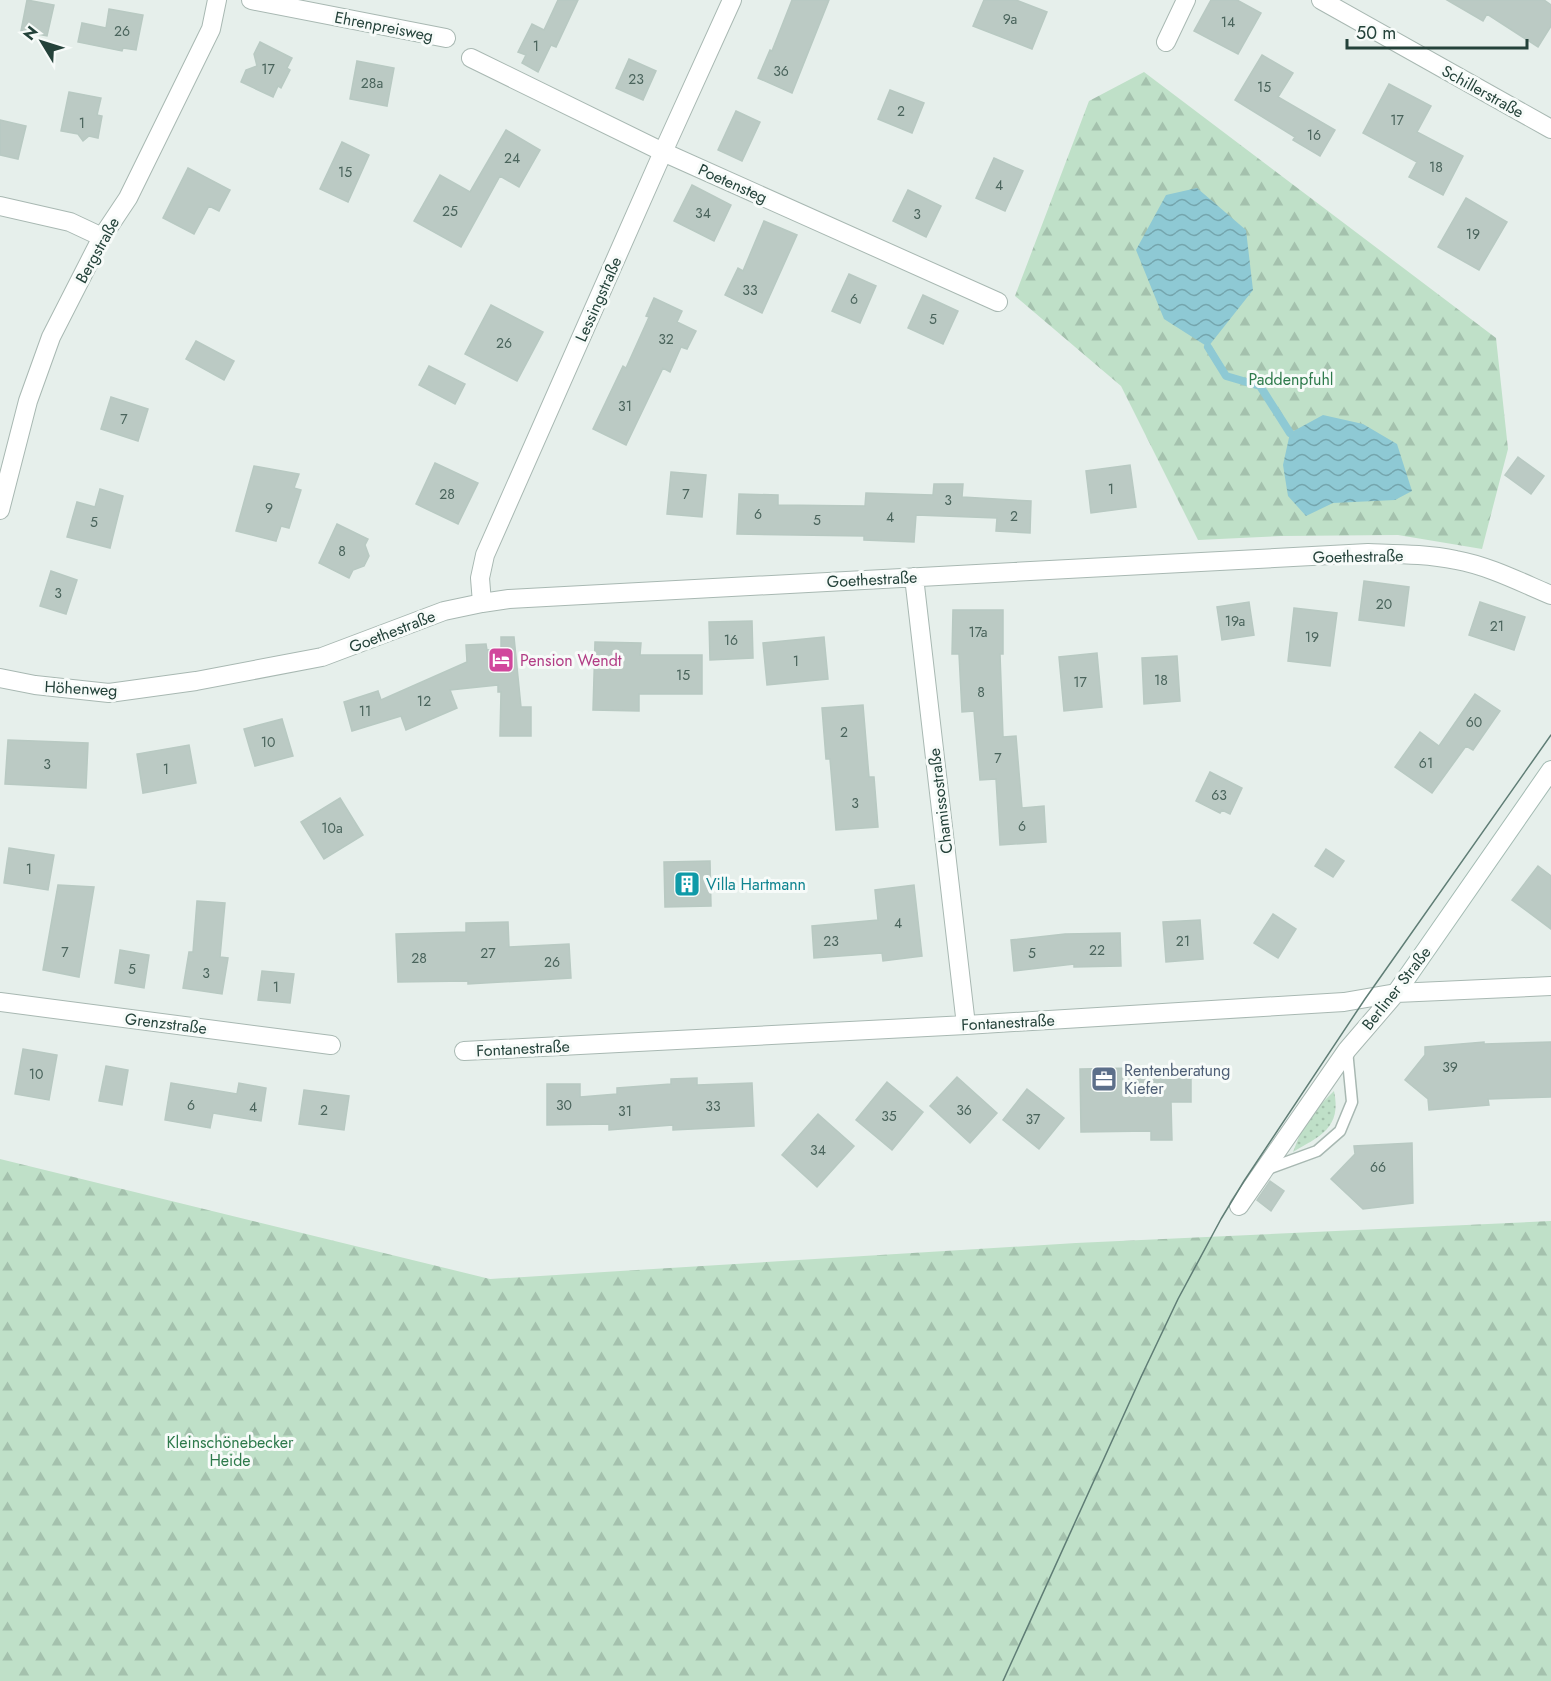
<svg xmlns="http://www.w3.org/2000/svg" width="1551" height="1681" font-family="Jost,sans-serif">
<defs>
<pattern id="grass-dots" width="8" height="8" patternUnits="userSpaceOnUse" patternTransform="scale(1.5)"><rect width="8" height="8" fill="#bfe0c8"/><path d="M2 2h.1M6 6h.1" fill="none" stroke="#a4c1ad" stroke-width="1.8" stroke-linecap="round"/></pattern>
<pattern id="forest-firs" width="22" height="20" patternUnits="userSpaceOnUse" patternTransform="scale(1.5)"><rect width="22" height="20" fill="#bfe0c8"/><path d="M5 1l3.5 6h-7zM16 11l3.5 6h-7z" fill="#a4c1ad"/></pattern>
<pattern id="water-waves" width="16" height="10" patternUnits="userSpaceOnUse" patternTransform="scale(1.5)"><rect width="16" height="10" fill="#8ec9d4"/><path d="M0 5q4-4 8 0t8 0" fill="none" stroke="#74a5ad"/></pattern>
</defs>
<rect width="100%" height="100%" fill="#e6efeb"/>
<path fill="url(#grass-dots)" d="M1334 1091C1342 1128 1320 1136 1293 1152L1306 1119Z"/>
<path fill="url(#forest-firs)" d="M1144 72 1496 338 1508 449 1482 549 1398 535 1281 536 1198 540 1121 386 1015 296 1089 101Z
M0 1159 490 1279 1076 1243 1551 1221V1681H0Z"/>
<path fill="url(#water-waves)" d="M1197 188 1246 230 1253 290 1208 347 1164 319 1136 250 1166 195Z
M1323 415 1363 424 1397 444 1412 491 1395 500 1333 503 1306 516 1288 496 1283 465 1290 433Z"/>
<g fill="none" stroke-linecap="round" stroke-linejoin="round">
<path stroke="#8ec9d4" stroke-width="8" d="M1208 347 1226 376 1260 386 1290 433"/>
</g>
<path fill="#bbcac4" stroke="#b8c9c2" stroke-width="1.5" d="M27 0 54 5 47 36 21 31Z
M558 0H578L556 47 551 45 538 72 522 63 526 55 518 52 532 24 544 30Z
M792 0H829L792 93 758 78 770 50 772 51Z
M984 0H1016L1047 12 1032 49 973 26Z
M1211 0H1237L1261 13 1238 54 1194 31Z
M1447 0H1544L1551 5V26L1538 47 1487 14 1483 21Z
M109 9 143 15 136 50 123 48 122 51 78 42 82 23 106 28Z
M260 42 292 58 287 68 290 70 281 88 278 86 273 97 241 82 246 70 257 66 254 54Z
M1262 55 1293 73 1278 97 1335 130 1320 156 1293 140 1295 137 1235 100Z
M629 59 656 71 643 100 616 88Z
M357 61 394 68 387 106 350 99Z
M1389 84 1431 106 1417 132 1463 156 1443 195 1409 177 1417 162 1363 133Z
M890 90 924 103 912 133 878 119Z
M69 92 101 98 97 115 102 116 98 138 89 136 83 141 78 134 61 131Z
M736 111 760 122 742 161 718 150Z
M0 120 26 126 18 159 0 155Z
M506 130 540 150 519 187 500 176 461 247 414 221 440 175 470 192Z
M342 142 369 155 348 202 320 189Z
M994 158 1023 171 1005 211 976 198Z
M188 168 230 190 219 211 209 206 194 234 163 218Z
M692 185 731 205 714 241 674 221Z
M908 190 941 206 926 237 893 221Z
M1466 198 1507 222 1479 270 1438 247Z
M764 221 797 235 762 313 725 295 738 268 743 271Z
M849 274 876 286 860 323 832 311Z
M923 295 958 311 943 344 908 328Z
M654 298 682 311 677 322 696 331 687 349 681 347 670 372 663 368 626 445 593 429 623 366 626 368 649 317 646 316Z
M491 305 543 332 517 381 465 354Z
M196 341 234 361 224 380 186 359Z
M429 366 465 384 455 404 419 385Z
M111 397 148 409 138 441 101 429Z
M1518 457 1544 476 1531 494 1505 475Z
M435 463 478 483 458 524 416 504Z
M1130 465 1136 507 1091 513 1086 471Z
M254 466 299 474 294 488 301 490 289 528 281 526 276 541 236 531Z
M671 472 706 475 702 517 667 514Z
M934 484H963L962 497 1031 501 1030 533 996 531 997 518 916 515 914 542 864 540V536L737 534 739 494 778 495V505L865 506 866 493 933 495Z
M100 489 123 496 110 548 67 537 77 502 95 507Z
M337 524 368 539 365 545 369 556 364 566 353 570 349 578 319 563Z
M51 571 77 580 66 614 40 606Z
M1364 581 1409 587 1404 626 1359 620Z
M1249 602 1254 635 1222 640 1217 607Z
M1480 602 1525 617 1514 650 1469 635Z
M1294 608 1337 613 1330 666 1288 661Z
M953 610H1003V654H1000L1003 737 1016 736 1022 808 1044 806 1046 842 1000 845 996 779 980 780 974 711 962 712 959 654H952Z
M752 621 753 658 710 660 709 622Z
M501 637H514L521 707H531V736H500L501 692H498V685L450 690 457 708 406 730 401 716 352 731 344 702 378 691 381 700 467 662 466 645 486 644 487 650 501 649Z
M824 637 828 679 767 685 763 643Z
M595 642 641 643 640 655H702V694H639V711L593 710Z
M1097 653 1102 707 1064 711 1059 657Z
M1177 656 1180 701 1144 704 1142 658Z
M1475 694 1500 711 1473 750 1466 746 1432 793 1395 767 1420 732 1439 746Z
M863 705 869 777H874L878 827 836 830 830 759H826L822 708Z
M282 719 293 756 255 766 244 729Z
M8 740 88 743 86 788 5 784Z
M189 745 196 783 143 793 137 754Z
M1210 772 1242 788 1230 814 1222 810 1220 813 1196 801Z
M340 798 363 835 324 859 301 822Z
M9 848 54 855 48 890 4 883Z
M1326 849 1344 861 1333 877 1315 866Z
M710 861 711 906 665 907 664 862Z
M1538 866 1551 876V929L1512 900Z
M58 885 94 887 79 977 43 970Z
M914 885 922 956 883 961 882 953 814 958 812 926 878 920 875 890Z
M197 901 225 903 220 957 228 958 222 994 183 988 189 952H193Z
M1273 914 1296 929 1278 958 1254 943Z
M1200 920 1203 959 1166 962 1163 922Z
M508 922 509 947 569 944 571 978 468 984V981L398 982 396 934 466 932V923Z
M1120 933 1121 966 1074 967V964L1014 971 1011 940 1065 934Z
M120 950 149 955 144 988 115 983Z
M262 971 294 974 290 1003 258 1000Z
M1484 1042V1044L1551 1042V1097L1488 1099 1489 1105 1429 1110 1428 1099 1405 1080 1425 1055V1047Z
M23 1049 57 1055 49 1100 15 1094Z
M106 1066 128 1070 122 1105 99 1101Z
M1134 1068V1075L1191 1074V1102H1171L1172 1140H1151V1131L1081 1132 1080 1069Z
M957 1077 997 1113 970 1143 930 1106Z
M697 1078V1085L752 1083 754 1126 673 1130V1125L609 1130V1124L547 1125V1084H580V1097L617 1094V1088L671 1084V1079Z
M887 1082 923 1112 892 1150 856 1120Z
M171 1083 237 1094 239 1083 266 1088 261 1121 213 1113 210 1128 165 1120Z
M1027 1089 1064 1118 1039 1149 1003 1120Z
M304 1090 349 1096 344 1130 299 1124Z
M818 1114 854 1146 817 1187 782 1155Z
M1412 1143 1413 1203 1363 1209 1331 1179 1355 1154 1354 1146Z
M1270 1181 1284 1191 1271 1211 1257 1200Z"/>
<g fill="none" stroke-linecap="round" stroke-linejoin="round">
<defs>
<path id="lane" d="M1265 1170 1317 1151 1340 1131 1352 1102 1347 1050"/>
<path id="street" d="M251 0 446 38
M1321 0 1551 129
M1166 42 1186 0
M471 58 663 152 998 302
M0 206 70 222 102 237
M0 510 28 401 51 337 102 237 128 198 211 29 217 0
M914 577 966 1025
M482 603 480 578 485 555 663 152 732 0
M0 678 35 685 109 693 196 681 322 657 444 611 482 603 509 599 1368 553C1397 554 1427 554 1456 560 1489 566 1520 582 1551 595
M0 1002 331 1045
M464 1051 966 1025 1344 1002 1396 993 1551 986
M1239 1206 1347 1050 1396 993"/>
<path id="secondary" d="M1396 993 1551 770"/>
</defs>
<use href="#lane" stroke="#a8b8b2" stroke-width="13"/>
<use href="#street" stroke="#a8b8b2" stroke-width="20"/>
<use href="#secondary" stroke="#a4bbb3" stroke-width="20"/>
<use href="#lane" stroke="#fff" stroke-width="10"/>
<use href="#street" stroke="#fff" stroke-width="18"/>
<use href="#secondary" stroke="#fff" stroke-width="18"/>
<path stroke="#5f7d75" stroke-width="1.5" d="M1003 1681 1141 1377 1178 1299 1221 1219 1244 1181 1365 999 1551 735"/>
</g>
<defs>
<symbol id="hotel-square" viewBox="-11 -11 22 22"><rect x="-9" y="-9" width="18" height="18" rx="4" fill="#d1479c" stroke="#f7fbf9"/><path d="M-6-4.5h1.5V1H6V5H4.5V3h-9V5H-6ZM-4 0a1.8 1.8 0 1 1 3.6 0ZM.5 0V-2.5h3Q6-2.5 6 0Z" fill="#fff"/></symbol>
<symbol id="building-square" viewBox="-11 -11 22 22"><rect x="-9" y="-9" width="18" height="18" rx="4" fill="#0f9aa8" stroke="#f7fbf9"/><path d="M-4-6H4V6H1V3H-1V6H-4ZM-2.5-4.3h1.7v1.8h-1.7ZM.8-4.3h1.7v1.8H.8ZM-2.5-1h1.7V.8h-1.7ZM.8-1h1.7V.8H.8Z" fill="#fff"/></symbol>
<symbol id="office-square" viewBox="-11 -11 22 22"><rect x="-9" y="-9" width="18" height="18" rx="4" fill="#5c6f8a" stroke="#f7fbf9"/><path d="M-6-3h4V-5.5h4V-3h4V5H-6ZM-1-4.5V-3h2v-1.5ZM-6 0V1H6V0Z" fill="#fff"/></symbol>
</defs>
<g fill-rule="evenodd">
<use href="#hotel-square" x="486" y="645" width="30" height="30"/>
<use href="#building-square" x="672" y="869" width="30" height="30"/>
<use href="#office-square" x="1089" y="1064" width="30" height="30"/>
</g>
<g text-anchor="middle" stroke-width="6" stroke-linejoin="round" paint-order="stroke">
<g font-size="14" fill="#4a645c">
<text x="1010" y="24">9a</text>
<text x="1228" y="27">14</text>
<text x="122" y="36">26</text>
<text x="536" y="51">1</text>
<text x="268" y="74">17</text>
<text x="781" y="76">36</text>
<text x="636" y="84">23</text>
<text x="372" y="88">28a</text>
<text x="1264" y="92">15</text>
<text x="901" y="116">2</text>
<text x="1397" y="125">17</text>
<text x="82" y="128">1</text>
<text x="1314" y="140">16</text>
<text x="512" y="163">24</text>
<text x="1436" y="172">18</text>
<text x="345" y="177">15</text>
<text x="999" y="190">4</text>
<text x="450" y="216">25</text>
<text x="703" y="218">34</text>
<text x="917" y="219">3</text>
<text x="1473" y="239">19</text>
<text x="750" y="295">33</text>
<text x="854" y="304">6</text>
<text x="933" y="324">5</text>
<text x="666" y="344">32</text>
<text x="504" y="348">26</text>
<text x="625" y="411">31</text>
<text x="124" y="424">7</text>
<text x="1111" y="494">1</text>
<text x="447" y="499">28</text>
<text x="686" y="499">7</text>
<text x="948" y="505">3</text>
<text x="269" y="513">9</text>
<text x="758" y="519">6</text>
<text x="1014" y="521">2</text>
<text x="890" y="522">4</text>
<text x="817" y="525">5</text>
<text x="94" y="527">5</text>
<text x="342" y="556">8</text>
<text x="58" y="598">3</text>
<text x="1384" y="609">20</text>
<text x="1235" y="626">19a</text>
<text x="1497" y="631">21</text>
<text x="978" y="637">17a</text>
<text x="1312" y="642">19</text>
<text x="731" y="645">16</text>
<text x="796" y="666">1</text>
<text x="683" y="680">15</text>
<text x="1161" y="685">18</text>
<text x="1080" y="687">17</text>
<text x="981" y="697">8</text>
<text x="424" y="706">12</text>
<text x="365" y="716">11</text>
<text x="1474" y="727">60</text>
<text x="844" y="737">2</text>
<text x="268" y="747">10</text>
<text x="998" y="763">7</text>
<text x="1426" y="768">61</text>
<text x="47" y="769">3</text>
<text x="166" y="774">1</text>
<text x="1219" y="800">63</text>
<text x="855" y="808">3</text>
<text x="1022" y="831">6</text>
<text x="332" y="833">10a</text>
<text x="29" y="874">1</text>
<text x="898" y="928">4</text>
<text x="831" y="946">23</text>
<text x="1183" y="946">21</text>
<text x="1097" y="955">22</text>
<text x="65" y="957">7</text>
<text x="488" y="958">27</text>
<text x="1032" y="958">5</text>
<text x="419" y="963">28</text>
<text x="552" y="967">26</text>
<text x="132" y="974">5</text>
<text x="206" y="978">3</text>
<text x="276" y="992">1</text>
<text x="1450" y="1072">39</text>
<text x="36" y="1079">10</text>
<text x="191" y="1110">6</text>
<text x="564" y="1110">30</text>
<text x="713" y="1111">33</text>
<text x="253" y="1112">4</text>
<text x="324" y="1115">2</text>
<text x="964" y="1115">36</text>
<text x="625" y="1116">31</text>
<text x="889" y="1121">35</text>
<text x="1033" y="1124">37</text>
<text x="818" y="1155">34</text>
<text x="1378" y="1172">66</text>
</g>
<g font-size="16" fill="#24423a" stroke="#f7fbf9">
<text transform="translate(384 26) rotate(11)" y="6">Ehrenpreisweg</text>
<text transform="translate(1483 91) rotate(29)" y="6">Schillerstraße</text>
<text transform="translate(733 183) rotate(24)" y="6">Poetensteg</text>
<text transform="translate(97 250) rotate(-61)" y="6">Bergstraße</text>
<text transform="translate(598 299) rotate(-66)" y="6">Lessingstraße</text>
<text transform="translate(1358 556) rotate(-1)" y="6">Goethestraße</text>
<text transform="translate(872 579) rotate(-3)" y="6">Goethestraße</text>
<text transform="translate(392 631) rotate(-21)" y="6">Goethestraße</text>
<text transform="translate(81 688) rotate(3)" y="6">Höhenweg</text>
<text transform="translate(940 801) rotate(-97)" y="6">Chamissostraße</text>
<text transform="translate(1396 988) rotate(-52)" y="6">Berliner Straße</text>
<text transform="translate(1008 1022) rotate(-3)" y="6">Fontanestraße</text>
<text transform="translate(166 1023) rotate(7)" y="6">Grenzstraße</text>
<text transform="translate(523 1048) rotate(-3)" y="6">Fontanestraße</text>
</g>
<g font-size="16" fill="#2d7a4b" stroke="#f7fbf9">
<text x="1291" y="385">Paddenpfuhl</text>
<text x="230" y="1448">Kleinschönebecker<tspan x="230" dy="18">Heide</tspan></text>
</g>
<g font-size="16" fill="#b23c85" stroke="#f7fbf9" text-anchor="start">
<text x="520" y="666">Pension Wendt</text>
</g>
<g font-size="16" fill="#0d838f" stroke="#f7fbf9" text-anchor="start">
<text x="706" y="890">Villa Hartmann</text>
</g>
<g font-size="16" fill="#4e5e75" stroke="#f7fbf9" text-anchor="start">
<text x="1124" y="1076">Rentenberatung<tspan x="1124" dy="18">Kiefer</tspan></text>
</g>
</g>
<g transform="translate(42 42) rotate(308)" stroke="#f7fbf9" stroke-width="4.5" paint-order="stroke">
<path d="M0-4.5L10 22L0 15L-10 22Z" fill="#24423a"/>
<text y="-9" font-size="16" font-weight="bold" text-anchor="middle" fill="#24423a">N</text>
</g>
<path d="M1347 39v9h180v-9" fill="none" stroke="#24423a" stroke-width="3"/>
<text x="1356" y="39" font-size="18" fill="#24423a" stroke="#f7fbf9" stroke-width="4.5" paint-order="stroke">50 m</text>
</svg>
